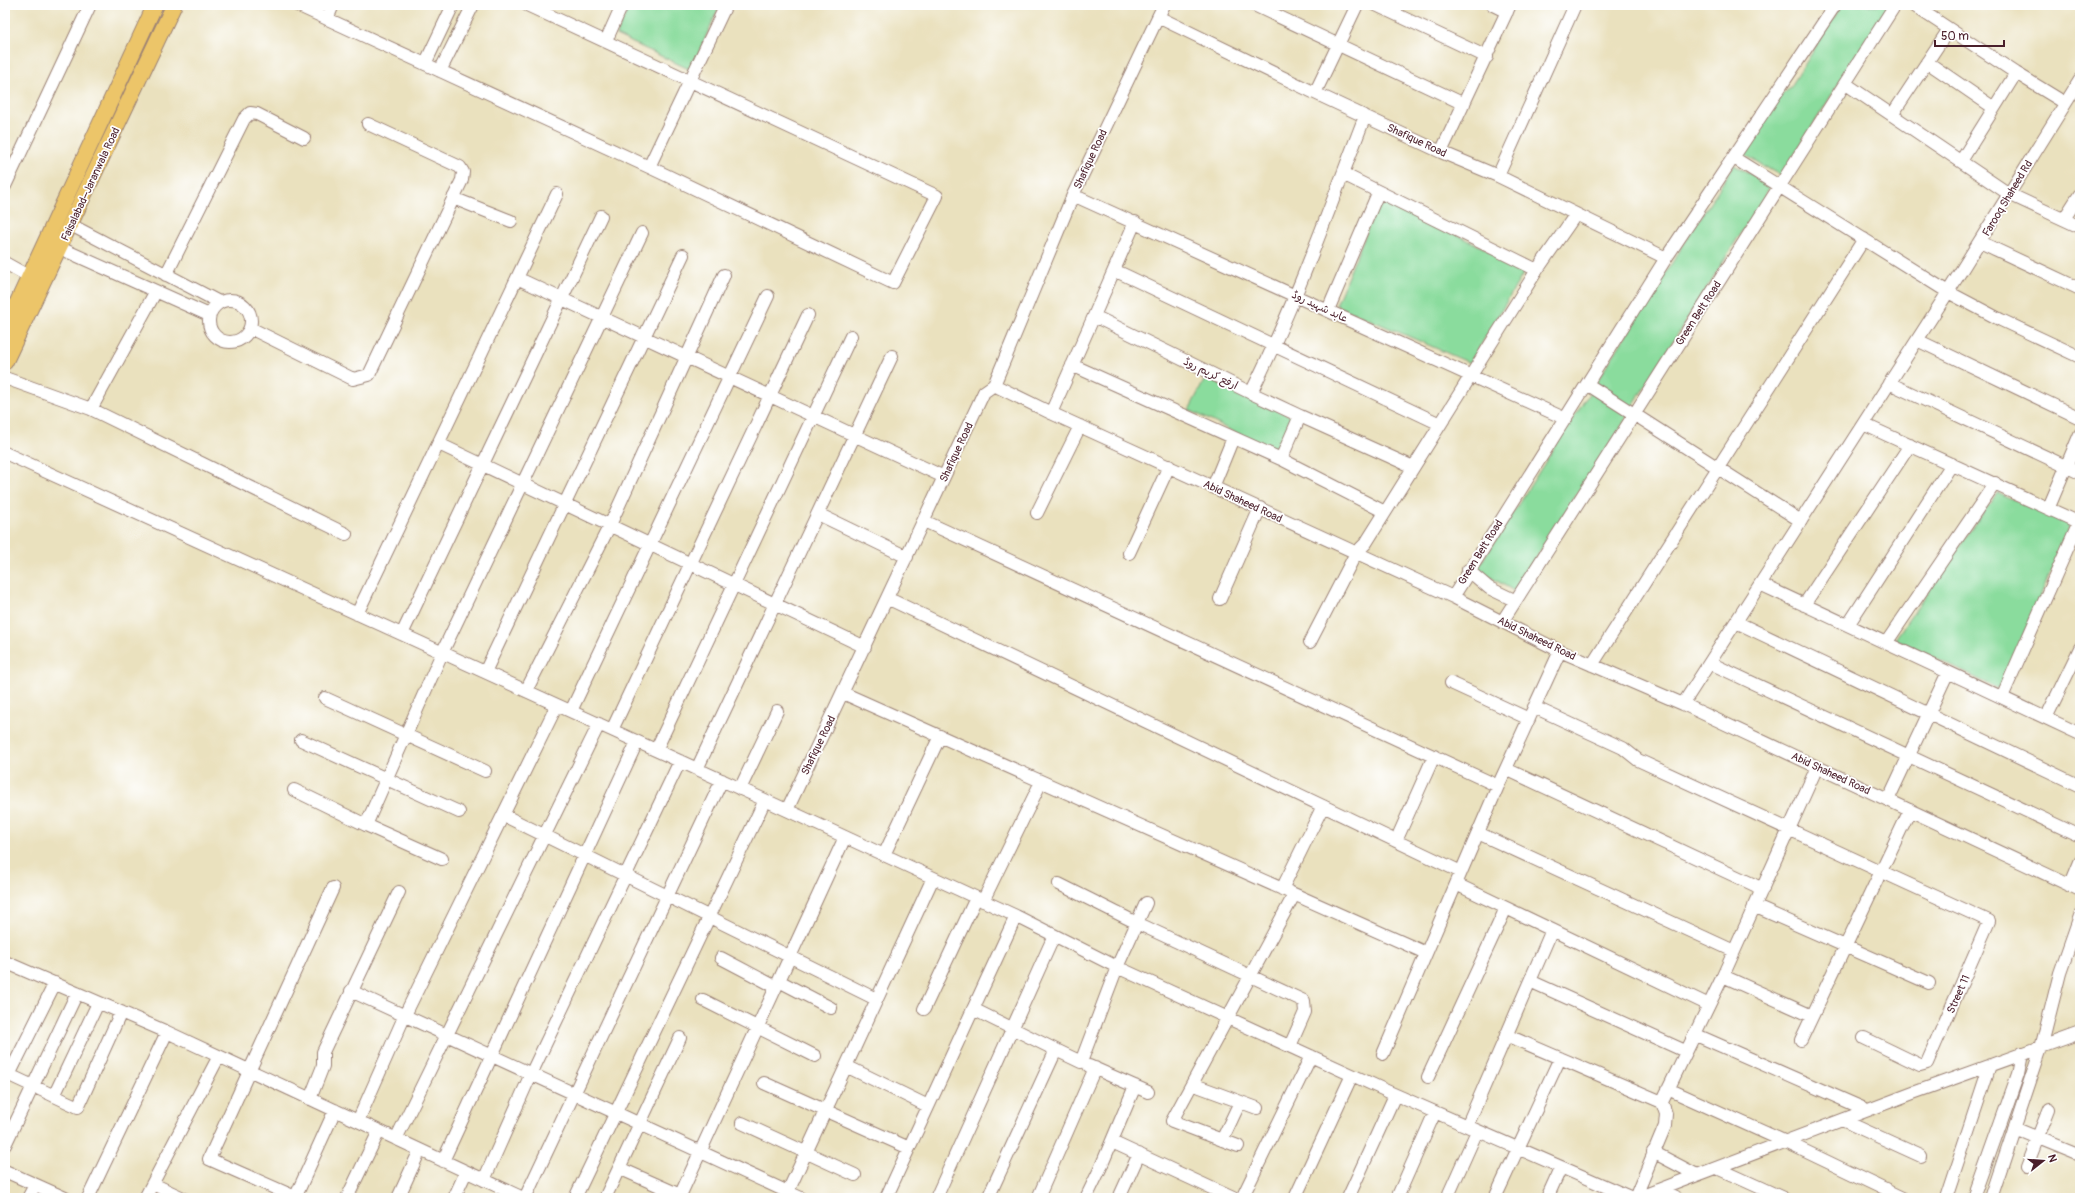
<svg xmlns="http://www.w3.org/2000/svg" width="2085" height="1203" font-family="Pangolin,'Playpen Sans Arabic',sans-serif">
<rect width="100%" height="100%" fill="#fff"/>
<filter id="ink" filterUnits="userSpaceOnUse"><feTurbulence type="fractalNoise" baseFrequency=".025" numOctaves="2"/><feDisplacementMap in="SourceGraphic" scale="8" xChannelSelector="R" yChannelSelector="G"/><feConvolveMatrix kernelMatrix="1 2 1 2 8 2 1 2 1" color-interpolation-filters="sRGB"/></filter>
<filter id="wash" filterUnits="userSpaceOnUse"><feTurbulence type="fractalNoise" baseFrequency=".012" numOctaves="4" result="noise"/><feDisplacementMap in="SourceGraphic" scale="16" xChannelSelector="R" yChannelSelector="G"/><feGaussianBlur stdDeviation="0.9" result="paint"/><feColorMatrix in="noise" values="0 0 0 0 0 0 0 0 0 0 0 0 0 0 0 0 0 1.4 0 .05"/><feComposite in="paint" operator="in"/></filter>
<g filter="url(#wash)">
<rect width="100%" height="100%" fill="#eae1be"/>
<path fill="#8adc9d" stroke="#6a7e64" d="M630 5H720L691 70 616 35Z
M1842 5H1888L1781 176 1742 153 1775 101 1790 88Z
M1734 165 1771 185 1632 407 1596 383Z
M1381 197 1526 269 1470 363 1336 305Z
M1206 377 1294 418 1279 454 1189 410Z
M1590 392 1628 416 1514 591 1477 569Z
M1997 493 2070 525 2001 690 1895 639Z"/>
</g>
<g filter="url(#ink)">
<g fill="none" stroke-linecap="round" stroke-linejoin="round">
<defs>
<path id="minor" d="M297 5 649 167 893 283 937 196 527 5
M1254 5 1464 104
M1376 5 1487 57
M1493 5 1507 12
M1913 5 2016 73 2065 103
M1158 17 1164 5
M327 19 333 5
M606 41 622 5
M1927 62 1994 108
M425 64 453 5
M440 71 473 5
M1846 84 2009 194 2080 227
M1315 93 1357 5
M1892 115 1949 29
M1441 152 1510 5
M1734 158 1948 292 2001 320 2080 357
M1961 161 2016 73
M649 167 726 5
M1343 174 1537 270
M1498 176 1575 5
M5 186 90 5
M1073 195 1566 419
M453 198 511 221
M2064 219 2080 194
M1135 222 1094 316 1251 393C1296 303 1329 209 1365 116
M71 225 219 302
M1980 242 2080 289
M60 248 209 315
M5 263 30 277
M1114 270 1440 424
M166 275 244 119 250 113 257 114 304 138
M517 278 944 477
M209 321a21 21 0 1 1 42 0a21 21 0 1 1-42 0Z
M1328 310 1378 193
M250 328 353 379 369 375 462 180 463 172 460 167 368 124
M1917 340 2080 418
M1072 365 1281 459 1385 512
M5 378 91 409 346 534
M1889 383 2080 473
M1587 384 1801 521
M994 385 1051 413 1453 597 1560 651 1683 704 2080 890
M1251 393 1300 416 1281 459
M91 409 156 291
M1051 413 1094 316
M1300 416 1413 467
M1863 424 2080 523
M439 444 865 647
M5 453 765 800 1016 916 1117 967 1389 1092 1632 1198
M1213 487 1233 438
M2049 507 2080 434
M1037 513 1080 426
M818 514 907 557
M924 521 1498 786
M1129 553 1169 466
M1468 570 1489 588 1514 600
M1760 584 2080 734
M1453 597 1666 258 1835 5
M887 598 1461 872
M1220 599 1260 508
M1804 605 1910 445
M357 614 557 194
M1502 622 1895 5
M1736 622 2080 786
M1848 625 1952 464
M402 634 601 216
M1310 642 1356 553 1366 543 1537 270 1576 214
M1886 643 1995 483
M1710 663 2080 836
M1592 665 1864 239
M485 672 683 255
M1451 683 1529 719
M526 691 610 525 724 275
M843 693 1426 953
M2002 697 2079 522
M325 698 485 771
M1683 704 1948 292 2080 80
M1534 707 1623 748 1638 760 1989 921 1927 1063 1920 1065 1864 1038
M571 711 768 296
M2046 718 2080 648
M612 730 808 315
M301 740 459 812
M656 750 851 336
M697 769 892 356
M1506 769 1763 889
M740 789 777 711
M294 790 366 825
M1888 800 1948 672
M787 810 984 392 994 385 1073 195 1158 17 1315 93 1441 152 1498 176 1666 258
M503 815 876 999
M1478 833 1734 951
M1396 841 1434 756
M884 855 940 736
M442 859 366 825 442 653 642 233
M1059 884 1137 923 1304 1001 1305 1012 1290 1046
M1456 884 1709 1005
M2070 886 2080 862
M1282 889 1323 806
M983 901 1041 782
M1754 906 1929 983
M721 958 776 987
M5 962 167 1032 523 1198
M1723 976 1812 1016
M779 981 831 1008
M1530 981 1685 1051
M351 991 801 1198
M703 1000 815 1056
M924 1009 976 898
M973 1009 1056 1050
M1694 1034 1867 1110
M1506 1035 1662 1102 1723 976 1817 767
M1801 1040 1910 810
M1383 1054 1498 786 1560 651
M846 1066 928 1106
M1089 1066 1148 1092
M5 1073 78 1107 121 1012
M9 1075 55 983
M1428 1077 1506 908
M764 1083 909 1148
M1192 1084 1257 1108
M1668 1089 1786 1142 1903 1198
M54 1096 98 1003
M310 1099 323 1066V1052L399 892
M1842 1120 1921 1156
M358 1121 405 1015 557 705
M742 1123 855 1175
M1467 1126 1552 930
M2014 1128 2080 1155
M396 1139 599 724
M1222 1140 1240 1102
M1112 1142 1233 1198
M5 1145 77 993
M1238 1146 1172 1121 1294 895
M1653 1152 1697 1175
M443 1161 637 742
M2027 1165 2049 1109
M619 1168 680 1195
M1717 1168 1783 1198
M5 1171 65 1198
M484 1180 531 1074 680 761
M153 1184 183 1198
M1658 1190 1675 1198
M295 1197 209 1159 333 888
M28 1198 35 1185
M88 1198 167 1032
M145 1198 219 1056
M295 1198 335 1110
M347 1198 379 1131
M398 1198 420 1150
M454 1198 466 1172
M525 1198 722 780
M575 1198 765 800
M605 1198 680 1038
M679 1198 845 837
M785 1198 933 878
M886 1198 1016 916
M936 1198 1054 936
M988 1198 1056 1050 1081 1062 1117 967 1146 903
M1038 1198 1095 1068
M1086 1198 1100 1169 1135 1086
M1119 1198 1139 1154
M1242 1198 1311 1056
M1295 1198 1352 1075
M1348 1198 1395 1095
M1397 1198 1435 1112
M1447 1198 1477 1131
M1495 1198 1560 1058
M1547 1198 1561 1167
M1635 1198 1665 1126 1666 1114 1662 1102
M1637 1198 1913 1093 2080 1033
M1946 1198 1990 1065
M1974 1198 2018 1074 2022 1053
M1991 1198 2041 1048 2060 973 2080 916"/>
<path id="major" d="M5 329 155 5
M5 362 174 5"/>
</defs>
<use href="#minor" stroke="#9a8074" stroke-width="14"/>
<use href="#major" stroke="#9a8074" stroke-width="17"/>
<use href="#minor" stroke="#fff" stroke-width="12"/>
<use href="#major" stroke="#ecc569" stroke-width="15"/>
</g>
</g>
<g text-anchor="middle" stroke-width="3.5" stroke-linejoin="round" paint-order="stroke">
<g font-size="11" fill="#4a1f2b" stroke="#fff">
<text transform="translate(1417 140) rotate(25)" y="4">Shafique Road</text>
<text transform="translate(1090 159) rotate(-65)" y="4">Shafique Road</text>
<text transform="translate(90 184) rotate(-65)" y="4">Faisalabad–Jaranwala Road</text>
<text transform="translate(2007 198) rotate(-59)" y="4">Farooq Shaheed Rd</text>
<text transform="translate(1320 306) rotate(25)" y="4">عابد شہید روڈ</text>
<text transform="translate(1698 313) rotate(-57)" y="4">Green Belt Road</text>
<text transform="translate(1211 373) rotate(26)" y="4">ارفع کریم روڈ</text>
<text transform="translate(956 452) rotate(-65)" y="4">Shafique Road</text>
<text transform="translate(1243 501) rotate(25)" y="4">Abid Shaheed Road</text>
<text transform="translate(1480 552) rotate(-58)" y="4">Green Belt Road</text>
<text transform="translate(1537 638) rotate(26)" y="4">Abid Shaheed Road</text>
<text transform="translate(818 745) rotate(-64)" y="4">Shafique Road</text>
<text transform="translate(1831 773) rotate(25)" y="4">Abid Shaheed Road</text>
<text transform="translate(1958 994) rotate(-66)" y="4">Street 11</text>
</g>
</g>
<rect width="2085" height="1203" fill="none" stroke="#fff" stroke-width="20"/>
<g transform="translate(2043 1161) rotate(73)" stroke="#ffffff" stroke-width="3" paint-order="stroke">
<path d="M0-3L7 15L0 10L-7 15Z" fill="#4a1f2b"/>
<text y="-6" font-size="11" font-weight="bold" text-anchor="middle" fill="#4a1f2b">N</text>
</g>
<path d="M1935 40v6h69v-6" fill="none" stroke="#4a1f2b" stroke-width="2"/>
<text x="1941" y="40" font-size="12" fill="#4a1f2b" stroke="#ffffff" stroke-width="3" paint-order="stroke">50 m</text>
</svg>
